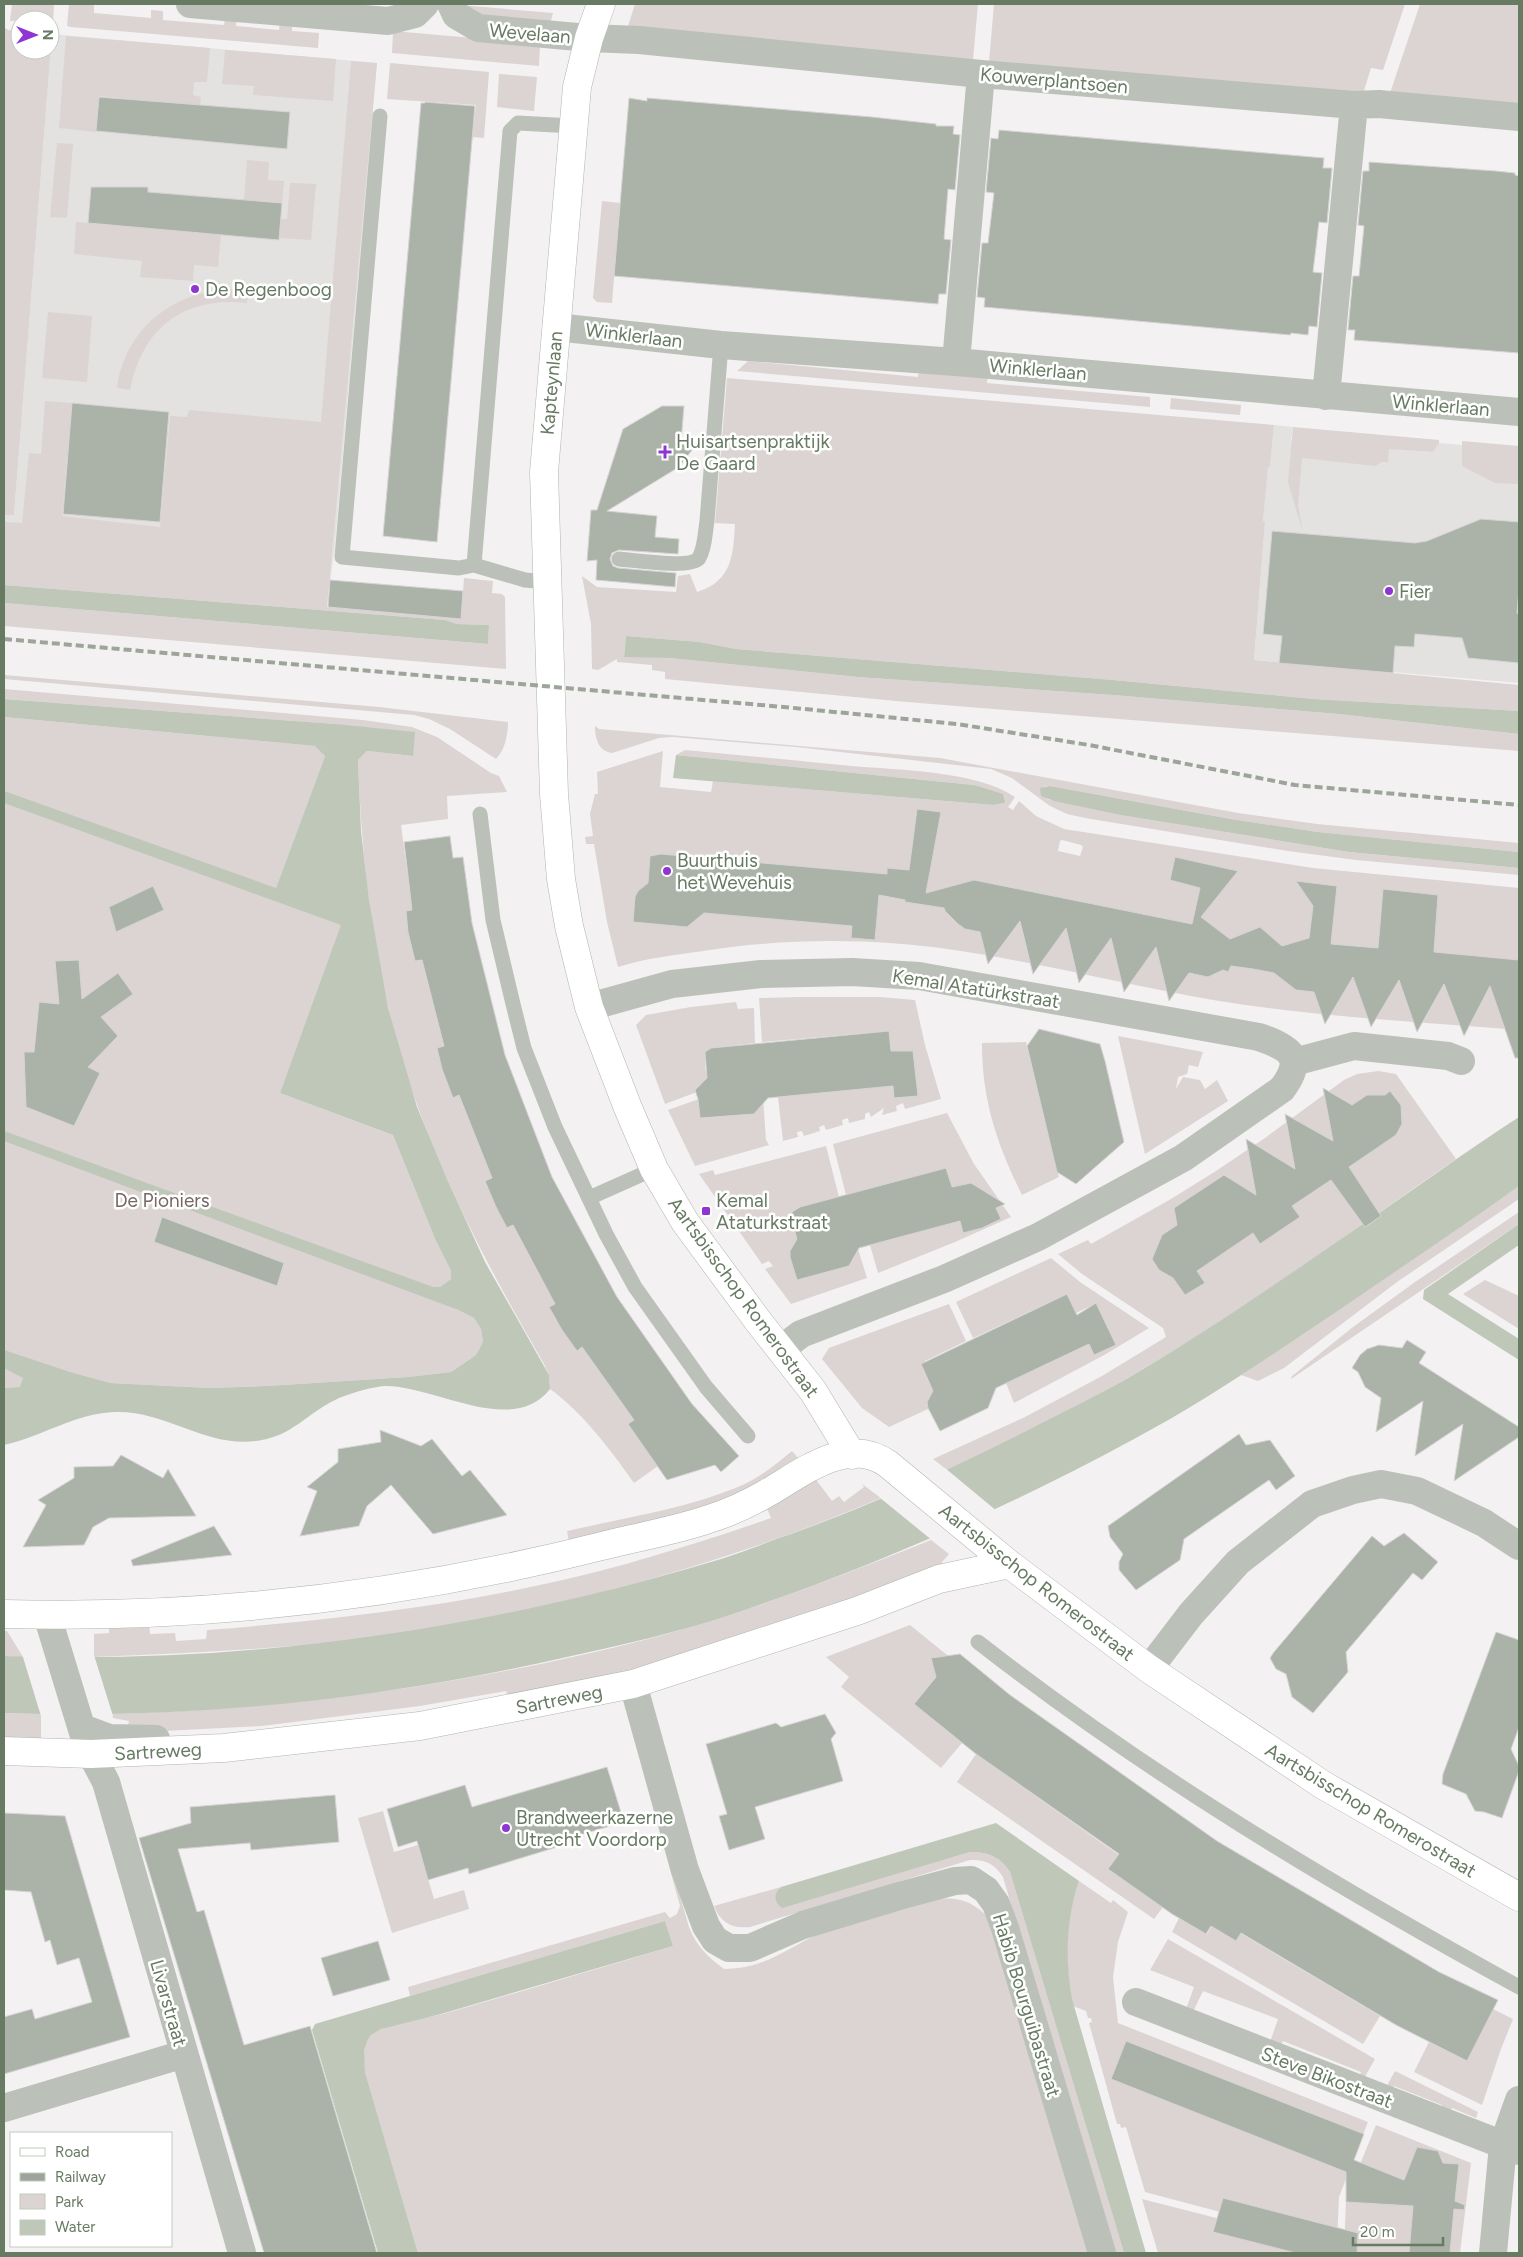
<svg xmlns="http://www.w3.org/2000/svg" width="1523" height="2257" font-family="Figtree,sans-serif">
<rect width="100%" height="100%" fill="#f4f1f3"/>
<path fill="#e3e2e1" d="M52 34 377 63 335 545 329 591 4 565V515H14Z
M1274 425 1293 427 1291 441 1433 452 1439 443 1462 445 1476 455 1519 459V683L1254 660 1265 522H1263L1266 484 1268 467H1270Z"/>
<path fill="#dbd4d3" fill-rule="evenodd" d="M12 4H54L53 25H50V20L10 21Z
M69 4 94 5V13L151 18V10L163 11V20L224 25 225 17H237L236 26 279 30 280 21 292 23V31L319 33 318 48 71 27 67 26Z
M635 4H978L973 60 628 26Z
M994 4H1405L1383 70 1371 68 1363 94 989 62Z
M1420 4H1519V108L1389 96Z
M460 5 553 13 550 24 478 18Z
M4 27 8 30 20 31V50H50V34H52L14 515H4Z
M393 31 540 44 539 66 392 53Z
M66 36 210 48 207 82H194L193 95 201 97 200 106 99 96 96 132 59 128Z
M225 50 336 59 333 101 253 95 254 86 222 84Z
M351 61 377 63 327 607 461 619 464 578 493 581 492 593 502 594 505 597 506 669 4 626V603L488 644 489 625 457 624 445 620 4 585V522L22 523 29 453 41 454 45 401 72 403 69 442 85 456 67 455 62 516 160 527 170 416 187 417 189 410 321 422Z
M390 63 489 72 484 138 472 137 476 105 387 99Z
M499 74 537 77 534 111 497 107Z
M57 143 73 144 67 218 50 217Z
M247 160 269 162 268 180 284 181 282 203 244 200Z
M290 183 316 184 311 240 280 238 281 219H287Z
M602 201 620 203 612 303 597 302 593 298Z
M76 222 221 234 218 267 194 265 193 281 140 277 142 261 74 254Z
M230 289 248 290 247 303C184 296 142 328 130 390L117 388C125 329 172 292 230 289Z
M48 312 92 316 87 382 42 378Z
M748 361 918 377 919 368 988 374 987 383 1150 397V407L737 371Z
M727 378 1274 425 1270 467H1268L1263 521 1265 522 1254 660 1519 685V711L1314 699 1113 680 736 649 700 642 626 636 624 656 669 658 858 677 1113 695 1338 714 1519 734V751L907 702 665 679V672L652 670V665L617 662V659L598 670 592 669 591 624 582 576 597 587 676 592 678 576 690 574 697 592C732 581 733 556 735 524L715 523Z
M1171 398 1241 405 1240 415 1170 409Z
M1293 427 1439 440V443L1433 452 1389 449 1388 462H1382L1375 466 1302 458 1298 505 1303 533 1288 482Z
M1462 441 1519 446V484L1495 483 1462 466Z
M4 675 379 707 508 722C508 735 505 750 496 759L450 729 429 719 414 715 4 679Z
M4 689 363 720 412 727 437 737 491 773 499 776 507 792 447 796 448 819 401 825 412 910 406 911 415 961 422 960 444 1046 447 1082 453 1097 459 1095 492 1178 485 1181 507 1228 513 1225 555 1304 550 1307 577 1351 582 1347 634 1420 658 1466 634 1483C610 1449 584 1414 550 1389L549 1375 544 1364C479 1252 418 1135 388 1008 369 927 361 843 358 760L367 751 413 756 335 724 4 699Z
M4 717 316 746 325 756 276 888 342 925 280 1093 393 1135 435 1239 451 1271V1279L440 1287 456 1309 474 1318 481 1329 483 1342 476 1355 451 1372 408 1377 267 1386 209 1388 110 1383 4 1388Z
M595 726 599 729 940 758 1238 813 1317 824 1519 843V852L1318 832 1231 819 1050 786 1043 787 1047 799 1120 815 1349 852 1519 868V875L1356 860 1288 851 1085 818 1067 814 1050 806 1012 778 991 769 796 747 673 737 659 738 612 753C598 751 595 738 595 726Z
M685 750C741 755 796 761 852 766 899 770 977 771 1015 797L1008 807 1013 810 1019 801 1036 816 1064 829 1313 868 1519 888V1030C1419 1022 1318 1017 1219 1001 1130 986 1043 963 954 950 871 938 786 938 703 951 675 955 646 958 618 967L607 922 594 844H586L585 837 593 836 590 814 595 794H598L597 772 663 751 660 787 711 792 713 781 720 782 993 805 1005 803 974 785 676 755ZM1062 840 1081 845 1083 847 1080 856 1058 851 1060 841Z
M800 997H880L915 1000 925 1045 941 1099 905 1109 903 1103 896 1106 897 1111 882 1115 884 1108 871 1117 869 1112 865 1114V1119L849 1123 848 1118 842 1120 843 1125 826 1130 824 1125 819 1127 820 1131 804 1136 802 1131 797 1132 798 1137 783 1141 778 1097 893 1086 894 1098 914 1096 917 1091 913 1052 891 1053 889 1031 762 1042 759 998Z
M736 1002 738 1009 754 1008 755 1043 711 1048C701 1056 706 1071 708 1082L697 1092 665 1104 636 1025 646 1015 691 1007Z
M1118 1036 1203 1052 1198 1067 1189 1065 1187 1074 1178 1077 1176 1089 1183 1077 1200 1080 1205 1089 1217 1080 1228 1101 1145 1154Z
M1026 1042 1059 1177 1022 1195C997 1144 982 1101 982 1043Z
M1378 1071 1396 1074 1456 1159C1345 1236 1236 1316 1119 1383 1063 1415 1005 1443 947 1470L933 1459 1025 1417 1102 1376 1166 1337 1163 1328 1082 1274 1058 1254 1088 1240 1091 1244 1171 1199 1216 1171 1265 1138 1344 1080 1357 1074Z
M763 1098 766 1140 769 1145 695 1166 668 1110 699 1099 700 1114 703 1118 753 1114Z
M947 1113 974 1164 1011 1217 955 1242 878 1273 870 1245 960 1221 963 1233 946 1168 846 1195 833 1144Z
M826 1146 839 1197 800 1207 793 1213 792 1222 798 1243 800 1279 849 1266 855 1256 853 1250 858 1249 867 1278 791 1304 765 1269 773 1266 769 1261 762 1264 699 1174 713 1170 715 1175Z
M1519 1186V1199L1397 1282 1284 1368 1258 1381 1241 1375Z
M1519 1212V1224L1291 1379 1292 1376 1353 1327 1415 1282Z
M1051 1258 1080 1282 1149 1328 1106 1354 1014 1403 1006 1383 1089 1344 1094 1355 1113 1346 1114 1342 1098 1307 1093 1305 1076 1313 1067 1294 973 1338 956 1302Z
M1485 1280 1519 1296V1329L1463 1294Z
M949 1304 966 1341 925 1361 923 1370 934 1393 928 1399V1409L889 1427 862 1408 822 1359 829 1348Z
M792 1451 799 1459 742 1494 689 1512 569 1542 567 1531C624 1518 684 1509 738 1487 758 1479 775 1465 792 1451Z
M814 1477 832 1501 839 1496 844 1502 864 1487 862 1484 881 1498C703 1574 498 1626 305 1645 235 1651 165 1654 94 1657V1634L109 1633V1622L149 1623 150 1634 175 1633 176 1641 206 1639 207 1630C347 1619 489 1602 626 1564 675 1550 723 1535 771 1518L765 1504Z
M931 1540 949 1554 942 1562 943 1568 715 1651 509 1702 506 1691 420 1706 262 1726 126 1733 129 1721 113 1718 112 1714C293 1709 472 1684 648 1639 745 1614 838 1577 931 1540Z
M910 1625 952 1659 934 1666 937 1675 914 1704 962 1743 941 1768 841 1687 849 1677 826 1657Z
M5 1631H7L23 1657 4 1656Z
M4 1713 41 1714V1740L4 1743Z
M976 1754 1147 1875 1163 1907 1154 1919 957 1782Z
M641 1764 689 1927C696 1946 709 1958 724 1969 768 1968 786 1948 823 1932 835 1926 850 1923 863 1919 892 1910 924 1896 955 1899 970 1901 981 1909 990 1920L1089 2253H418L365 2072C364 2061 361 2044 371 2035 382 2024 426 2018 443 2014 520 1992 596 1969 673 1946L665 1921 410 1996 408 1987 665 1912 670 1918 677 1914 680 1906Z
M383 1811 394 1852 418 1845 434 1899 464 1890 469 1909 392 1933 358 1818Z
M970 1852C989 1852 1000 1857 1010 1872L1124 2253H1113L1003 1877C995 1864 985 1859 970 1860L750 1927C732 1929 721 1923 714 1906L781 1887 779 1889 782 1907Z
M1079 1881 1111 1903 1113 1900 1128 1912 1118 1942 1113 1977 1118 2023 1368 2122 1339 2197 1337 2243 1145 2192 1126 2127 1121 2128 1120 2124H1117L1089 2023 1092 2022 1091 2018H1088L1086 2011 1073 2006C1064 1965 1065 1921 1079 1881Z
M1179 1918 1207 1934 1216 1919 1380 2016 1363 2044 1172 1932Z
M1168 1939 1375 2059 1362 2082 1359 2081 1361 2072 1283 2041 1279 2049 1269 2045 1278 2019 1203 1991 1192 2014 1185 2012 1194 1987 1150 1970Z
M1493 2009 1513 2019 1501 2049 1482 2105 1414 2072 1429 2042 1467 2061Z
M1395 2071 1478 2112 1476 2118 1452 2108 1448 2115 1440 2113 1442 2105 1394 2086 1390 2093 1384 2091Z
M1376 2125 1471 2163 1460 2253H1344L1346 2199Z
M1142 2199 1337 2249V2253H1158Z"/>
<path fill="#bec7b8" d="M4 585 445 620 457 624 489 625 488 644 4 603Z
M626 636 700 642 736 649 1113 680 1314 699 1519 711V734L1338 714 1113 695 858 677 669 658 624 657Z
M4 699 335 724 415 732 413 756 367 751 358 760 361 831 369 900 388 1008 417 1107 447 1179 485 1262 549 1375 550 1389C513 1437 435 1386 386 1386 380 1386 373 1388 367 1389 355 1392 342 1396 331 1402 310 1413 293 1432 270 1438 214 1455 170 1410 115 1412 75 1413 42 1437 4 1445V1388L20 1387 23 1378 4 1368V1350L73 1373 110 1383 209 1388 267 1386 408 1377 451 1372 476 1355 483 1342 481 1329 474 1318 456 1309 4 1141V1131L433 1287H440L451 1279V1271L435 1239 393 1135 280 1093 341 925 4 803V791L276 888 325 756 315 746 4 717Z
M676 755 974 785 1003 794 1005 803 993 805 673 778Z
M1050 786 1231 819 1318 832 1519 852V868L1349 852 1120 815 1054 801 1041 796 1040 788Z
M1519 1117V1186C1459 1229 1397 1270 1336 1312 1270 1356 1204 1402 1134 1439 1003 1510 868 1569 727 1616 675 1633 621 1645 567 1657 383 1699 193 1720 4 1713V1656C245 1665 490 1629 721 1559 744 1552 767 1542 791 1534 876 1503 959 1466 1040 1424 1067 1410 1094 1397 1121 1382 1204 1334 1283 1279 1363 1224 1415 1189 1466 1151 1519 1117Z
M1519 1224V1245L1448 1294 1519 1339V1360L1423 1299 1424 1290Z
M996 1823 1079 1881C1066 1920 1065 1959 1072 1999L1146 2253H1124L1010 1872C1000 1857 989 1852 970 1852L782 1908C774 1902 773 1894 781 1887Z
M665 1921 673 1946 441 2014 381 2029 371 2035 367 2041 364 2051 365 2072 418 2253H378L312 2030 315 2024Z"/>
<path fill="#f4f1f3" d="M945 1468 998 1512 933 1541 879 1497Z
M22 1654 94 1655 113 1716H41Z"/>
<path fill="#abb3a8" stroke="#d6d4d5" d="M99 97 290 112 287 149 96 131Z
M629 98 647 101V98L872 117 936 124V126H954L953 134 960 135 955 190 948 189 944 239 951 240 946 294H939L938 304 614 276Z
M425 102 475 106 437 542 383 536 421 103H425Z
M999 130 1324 158 1323 168H1332L1327 223 1319 222 1313 272 1322 273 1317 327 1309 326 1308 335 1291 333 1290 335 984 307 985 298 977 297 982 243H988L994 193 986 192 991 138 998 139Z
M1369 162 1496 171 1515 173V175L1519 176V353L1354 340 1355 330H1348L1353 276H1359L1364 226 1358 225 1363 171H1369Z
M91 187H148V192L282 203 279 240 88 223Z
M72 403 169 412 160 522 63 514Z
M662 406H684L681 443 692 450 679 467 607 511 657 516 655 537 679 539 678 554 619 550 612 553 610 559 613 566 618 568 676 573 675 587 596 580 597 560 587 561 591 510H597L623 429Z
M1481 519 1519 522V590L1517 613 1519 615V663L1468 658 1462 638 1415 634 1414 647 1395 646 1393 673 1279 663 1282 636 1263 634 1272 531 1415 543 1427 541Z
M330 580 463 591 461 619 328 607Z
M917 809 941 812 926 893 974 880 1192 924 1200 888 1170 880 1175 857 1238 871 1201 917 1230 939 1260 927 1282 946 1309 938 1313 906 1296 881 1337 886 1331 944 1378 948 1383 889 1438 895 1434 952 1519 960V1058H1515L1490 986 1464 1036 1444 984 1417 1032 1399 980 1371 1027 1353 977 1325 1024 1314 992 1296 990 1274 973 1253 969 1231 966 1228 972 1223 970 1208 977 1189 973 1169 1001 1156 947 1124 992 1111 938 1079 983 1066 928 1033 974 1020 921 988 964 980 932 965 929 958 924 945 911 944 908 905 902V900L879 895 875 940 851 938 852 926 704 913 687 927 633 922 635 897 638 891 648 883 650 856 661 854 887 874V868L909 870Z
M450 836 453 858 463 857 472 923 505 1055 552 1177 617 1297 692 1404 739 1456 721 1472 715 1465 667 1480 628 1424 634 1420 582 1347 577 1351 562 1330 549 1307 555 1304 513 1225 507 1228 496 1207 485 1181 492 1178 459 1095 453 1098 442 1069 437 1048 444 1046 422 960 415 961 408 932 406 911 412 910 404 842Z
M153 886 164 910 116 932 109 907Z
M79 960 82 999 118 973 133 994 101 1017 118 1036 88 1067 100 1073 74 1126 26 1107 24 1052H34L39 1002 59 1004 55 961Z
M1039 1029 1100 1044 1105 1061 1124 1142 1076 1184 1057 1172 1027 1046Z
M889 1031 891 1051H913L918 1096 894 1098 893 1086 768 1098 754 1114 700 1118 698 1099 695 1090 707 1078 705 1052 711 1048Z
M1323 1088 1352 1105 1367 1095H1385L1390 1091 1401 1105 1402 1124 1396 1135 1349 1167 1381 1216 1365 1227 1331 1180 1292 1206 1300 1217 1260 1244 1253 1233 1197 1271 1205 1283 1185 1295 1173 1278 1159 1270 1152 1259 1162 1235 1177 1225 1174 1208 1224 1175 1256 1195 1246 1139 1295 1169 1285 1114 1333 1141Z
M946 1168 952 1187 971 1183 1005 1204 996 1208 1001 1219 982 1228 963 1233 960 1221 859 1248 849 1266 797 1280 790 1257V1251L797 1239 792 1222V1212L800 1207Z
M162 1217 284 1263 277 1286 154 1242Z
M1067 1294 1077 1315 1096 1303 1116 1345 1094 1355 1089 1344 996 1388 988 1408 940 1431 928 1408 927 1402 933 1391 921 1364Z
M1407 1340 1426 1352 1419 1363 1519 1427V1437L1454 1481 1463 1424 1415 1456 1423 1401 1376 1432 1381 1398 1365 1387 1358 1372 1352 1368 1360 1355 1367 1349 1379 1345 1402 1348Z
M380 1430 421 1446 432 1439 462 1476 470 1470 507 1515 433 1534 391 1485 367 1506 359 1526 300 1536 317 1491 307 1487 338 1462V1449L381 1442Z
M1239 1434 1246 1445 1270 1440 1295 1476 1276 1490 1269 1480 1184 1539 1180 1560 1136 1590 1119 1570V1562L1123 1554 1110 1537 1108 1526Z
M121 1455 163 1478 168 1469 196 1516 109 1518 93 1527 84 1545 23 1547 46 1505 38 1500 74 1478V1467L113 1466Z
M214 1526 232 1555 133 1566 131 1560Z
M1404 1533 1438 1562 1422 1580 1413 1573 1346 1652 1348 1672 1313 1713 1292 1697 1286 1674 1276 1669 1270 1658 1274 1652 1372 1536 1384 1546Z
M1496 1632 1519 1640V1727L1511 1749 1519 1766V1771L1502 1818 1484 1812 1475 1811 1466 1794 1442 1784 1443 1774Z
M960 1654 1010 1695 1217 1841 1439 1972 1498 2000 1467 2061 1396 2025 1241 1933 1236 1941 1211 1926 1206 1934 1172 1914 1108 1869 1119 1854 976 1754 914 1704 936 1677 931 1658Z
M825 1714 836 1733 831 1739 843 1781 755 1807 765 1839 729 1850 719 1816 727 1814 706 1744 776 1723 781 1727Z
M607 1767 624 1822 566 1839 567 1844 469 1874 468 1868 428 1880 417 1841 398 1847 387 1809 465 1785 472 1807Z
M335 1795 339 1842 251 1850 250 1843 178 1849 197 1912 204 1910 244 2045 310 2026 377 2253H264L139 1838 191 1823 190 1807Z
M4 1813 65 1816 130 2037 4 2074V2017L32 2009 35 2019 92 2002 79 1958 57 1965 50 1940 45 1942 31 1892 4 1890Z
M378 1941 390 1980 333 1996 321 1958Z
M1126 2041 1364 2134 1354 2160 1404 2180 1417 2147 1438 2151 1443 2163 1459 2164 1455 2201 1465 2205 1464 2210 1454 2209 1450 2253H1409L1413 2206 1346 2202V2172L1111 2079Z
M1223 2198 1358 2233 1357 2253H1296L1213 2232Z"/>
<g fill="none" stroke-linecap="round" stroke-linejoin="round">
<defs>
<path id="secondary" d="M601 4 589 38 577 87 544 472 554 794 561 879 569 926 589 1007 628 1108 654 1169 685 1222 758 1321 813 1391 852 1455
M4 1614C204 1619 408 1595 602 1546 637 1537 674 1531 709 1519 728 1513 750 1503 767 1493 802 1473 848 1435 888 1464L1009 1564 1149 1669 1323 1785 1519 1897
M4 1751 91 1754 224 1748 420 1726 633 1684 857 1611 939 1579 1009 1564"/>
</defs>
<use href="#secondary" stroke="#aeb6ac" stroke-width="29"/>
<path stroke="#bbc1b9" stroke-width="15" d="M380 116 342 557 459 568 474 565 525 580 547 582
M619 559C633 560 691 569 699 558 705 548 705 533 707 521L721 345
M474 565 510 131 518 123 573 126
M480 814 493 920 513 1004 524 1048 555 1127 606 1234 635 1287 706 1387 748 1436
M589 1198 654 1169
M978 1642C1147 1774 1331 1884 1519 1987"/>
<path stroke="#bbc1b9" stroke-width="28" d="M190 4 388 21 415 14 425 4
M451 4 456 15 478 28 589 38 639 40 981 74 1354 105 1379 104 1519 117
M556 327 721 345 956 362 1519 412
M956 362 981 74
M1326 396 1354 105
M589 1007 672 984 761 974 852 972 919 976 1259 1037C1290 1048 1306 1057 1282 1089L1183 1158 1038 1237 944 1279 801 1334 780 1350
M1294 1062 1354 1046 1448 1056 1461 1061
M47 1615 87 1746 106 1782 242 2253
M1149 1669 1191 1614 1238 1562 1312 1504 1353 1490 1381 1484 1417 1491 1484 1523 1519 1546
M633 1684 685 1870 706 1926 715 1940 729 1948H750L803 1925 899 1896 955 1881 971 1880 986 1890 996 1904 1005 1928 1102 2253
M82 1728 109 1738 156 1739
M1136 2002 1519 2151
M4 2108 184 2054
M1493 2253 1503 2145 1519 2100"/>
<use href="#secondary" stroke="#fff" stroke-width="28"/>
<path stroke="#9da59a" stroke-width="4" stroke-dasharray="8 4" stroke-linecap="butt" d="M4 639 784 707 957 724 1089 745 1295 785 1519 805"/>
</g>
<g fill="#8f35d1" stroke="#fff" stroke-width="2">
<circle cx="195" cy="289" r="5"/>
<path d="M662.5 444.5h5v5h5v5h-5v5h-5v-5h-5v-5h5z"/>
<circle cx="1389" cy="591" r="5"/>
<circle cx="667" cy="871" r="5"/>
<rect x="701" y="1206" width="10" height="10" rx="2.5"/>
<circle cx="506" cy="1828" r="5"/>
</g>
<g text-anchor="middle" stroke-width="5" stroke-linejoin="round" paint-order="stroke">
<g font-size="19" fill="#677a62" stroke="#fff">
<text transform="translate(530 33) rotate(5)" y="7">Wevelaan</text>
<text transform="translate(1054 80) rotate(5)" y="7">Kouwerplantsoen</text>
<text transform="translate(634 335) rotate(7)" y="7">Winklerlaan</text>
<text transform="translate(1038 369) rotate(5)" y="7">Winklerlaan</text>
<text transform="translate(551 383) rotate(-85)" y="7">Kapteynlaan</text>
<text transform="translate(1441 405) rotate(5)" y="7">Winklerlaan</text>
<text transform="translate(976 988) rotate(9)" y="7">Kemal Atatürkstraat</text>
<text transform="translate(744 1297) rotate(54)" y="7">Aartsbisschop Romerostraat</text>
<text transform="translate(1037 1582) rotate(38)" y="7">Aartsbisschop Romerostraat</text>
<text transform="translate(559 1699) rotate(-11)" y="7">Sartreweg</text>
<text transform="translate(158 1751) rotate(-3)" y="7">Sartreweg</text>
<text transform="translate(1371 1810) rotate(31)" y="7">Aartsbisschop Romerostraat</text>
<text transform="translate(169 2003) rotate(74)" y="7">Livarstraat</text>
<text transform="translate(1027 2005) rotate(73)" y="7">Habib Bourguibastraat</text>
<text transform="translate(1327 2077) rotate(21)" y="7">Steve Bikostraat</text>
</g>
<g font-size="19" fill="#677a62" stroke="#fff" text-anchor="start">
<text x="205" y="296">De Regenboog</text>
<text x="676" y="448">Huisartsenpraktijk<tspan x="676" dy="22">De Gaard</tspan></text>
<text x="1399" y="598">Fier</text>
<text x="677" y="867">Buurthuis<tspan x="677" dy="22">het Wevehuis</tspan></text>
<text x="716" y="1207">Kemal<tspan x="716" dy="22">Ataturkstraat</tspan></text>
<text x="516" y="1824">Brandweerkazerne<tspan x="516" dy="22">Utrecht Voordorp</tspan></text>
</g>
<g font-size="19" fill="#776765" stroke="#fff">
<text x="162" y="1207">De Pioniers</text>
</g>
</g>
<rect width="1523" height="2257" fill="none" stroke="#677a62" stroke-width="10"/>
<rect x="10" y="2132" width="162" height="115" fill="#ffffff" stroke="#c2cac0"/>
<rect x="20" y="2148" width="25" height="8" fill="#ffffff" stroke="#c2cac0"/>
<text x="55" y="2157" font-size="15" fill="#677a62">Road</text>
<rect x="20" y="2173" width="25" height="8" fill="#9da59a" stroke="#c2cac0"/>
<text x="55" y="2182" font-size="15" fill="#677a62">Railway</text>
<rect x="20" y="2194" width="25" height="15" fill="#dbd4d3" stroke="#c2cac0"/>
<text x="55" y="2207" font-size="15" fill="#677a62">Park</text>
<rect x="20" y="2220" width="25" height="15" fill="#bec7b8" stroke="#c2cac0"/>
<text x="55" y="2232" font-size="15" fill="#677a62">Water</text>
<g transform="translate(35 35) rotate(90)"><circle r="24" fill="#ffffff" stroke="#c2cac0"/>
<path d="M0-4L9 19L0 12L-9 19Z" fill="#8f35d1"/>
<text y="-8" font-size="14" font-weight="bold" text-anchor="middle" fill="#677a62">N</text>
</g>
<path d="M1353 2237v8h90v-8" fill="none" stroke="#677a62" stroke-width="2.5"/>
<text x="1360" y="2237" font-size="15" fill="#677a62" stroke="#ffffff" stroke-width="4" paint-order="stroke">20 m</text>
</svg>
